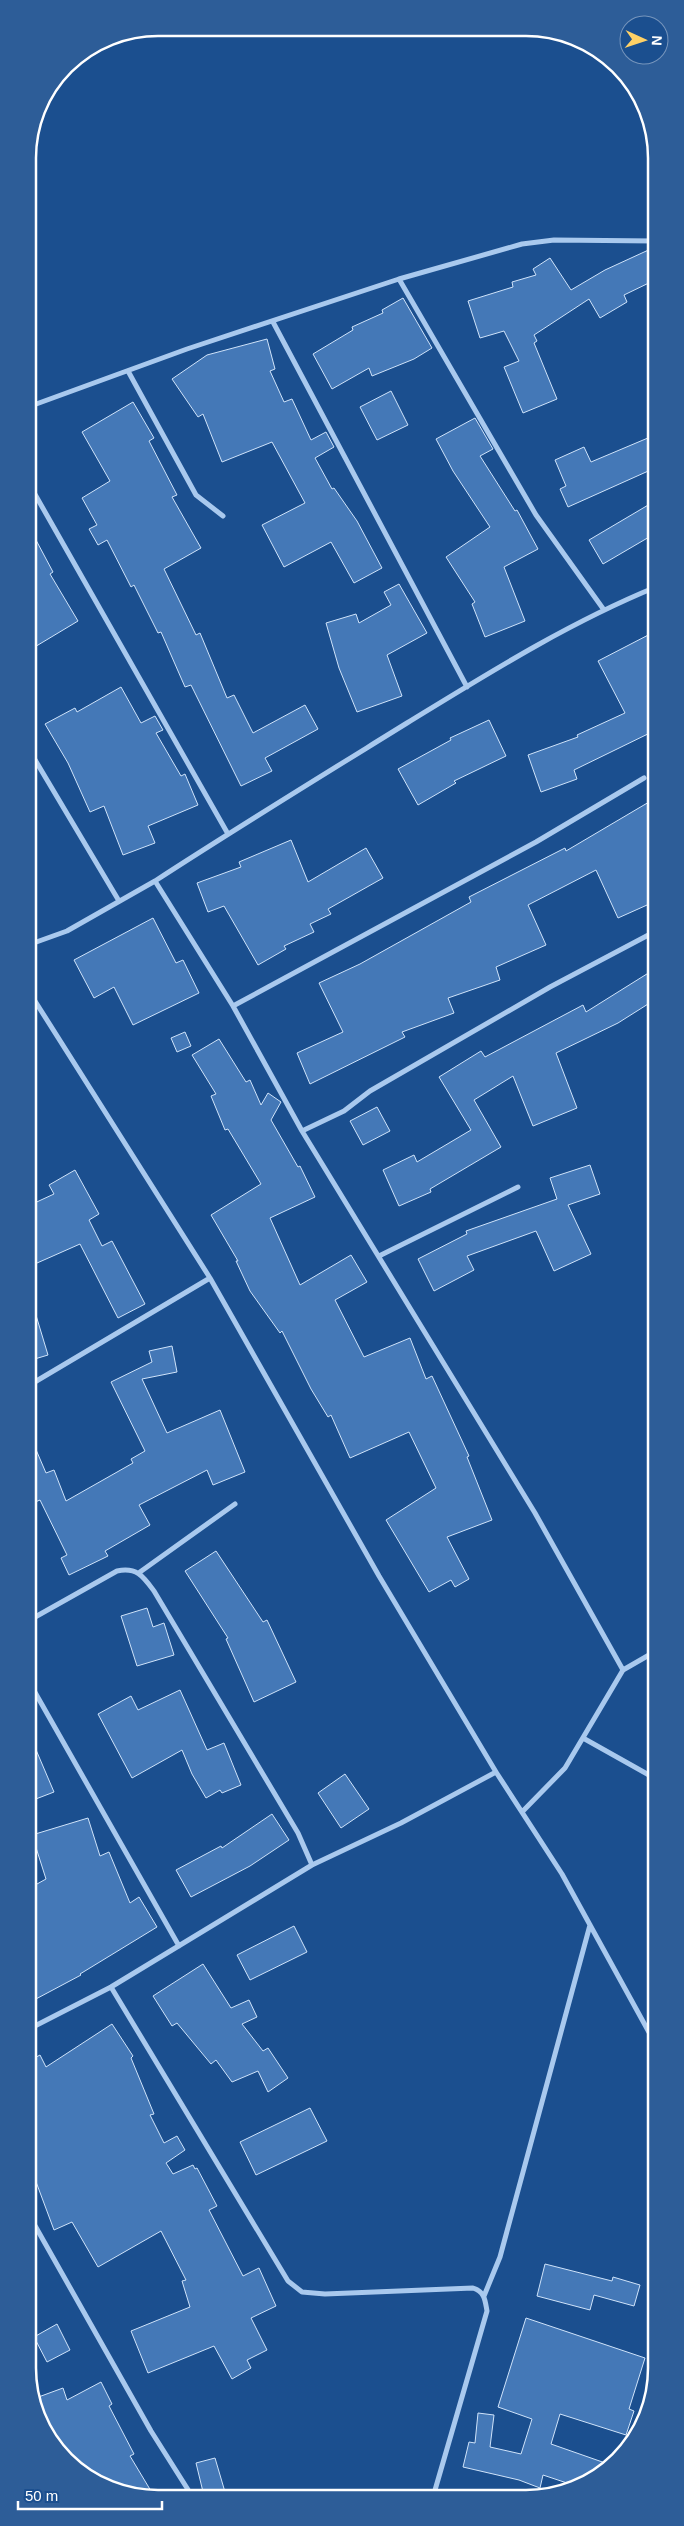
<svg xmlns="http://www.w3.org/2000/svg" width="684" height="2526" font-family="Helvetica,sans-serif">
<rect width="100%" height="100%" fill="#1b4f8f"/>
<path fill="#4478b7" stroke="#cfe3fa" d="M655 247V280L624 295 627 302 600 318 589 299 534 335 537 341 534 343 557 399 523 413 504 367 519 361 504 331 480 338 468 301 513 287 512 282 536 275 533 269 550 258 571 290 605 270Z
M403 298 432 348 414 359 372 376 369 368 332 389 313 354 353 330 352 327 383 313 382 310Z
M267 339 275 369 270 371 284 402 292 399 311 440 326 432 334 447 315 458 332 489 334 488 357 521 382 568 354 583 331 542 284 567 262 525 305 503 272 442 222 462 203 414 198 417 172 379 207 355Z
M391 391 408 425 377 440 360 407Z
M133 402 154 438 149 441 177 495 172 497 201 548 164 569 196 635 200 633 227 698 234 695 253 733 305 705 318 729 265 758 272 771 241 786 191 685 185 687 161 632 158 633 134 585 131 587 107 540 98 545 89 529 97 525 82 498 110 481 82 432Z
M475 418 493 449 480 456 515 511 517 510 538 549 504 567 525 621 485 637 472 604 475 602 446 557 490 527 453 471 436 439Z
M655 435V468L568 507 560 489 566 486 555 460 584 447 591 462Z
M655 501 656 533 603 564 589 540Z
M28 525 53 572 50 574 78 621 28 651Z
M399 584 427 633 387 655 402 696 357 712 339 668 326 623 356 614 359 623 391 605 384 592Z
M656 631V730L574 770 577 779 541 792 528 755 578 737 577 735 625 713 598 661Z
M121 687 141 723 155 716 163 730 156 733 181 776 185 774 198 805 148 826 155 843 123 855 104 806 90 812 68 763 45 724 75 708 77 712Z
M489 720 506 756 454 781 456 783 418 805 398 769 451 740 450 738Z
M649 802 656 812V901L618 918 596 870 528 905 546 945 496 967 500 980 448 998 454 1013 402 1032 405 1037 310 1084 297 1053 343 1032 319 983 360 964 471 902 469 897 565 848 566 851Z
M291 840 308 882 366 848 383 878 328 909 331 914 310 924 314 932 284 946 286 949 258 965 224 906 208 912 197 883 241 867 239 862Z
M153 918 176 963 183 960 199 993 133 1025 114 987 94 998 74 960Z
M650 972 656 982V999L618 1023 556 1053 577 1108 533 1126 513 1076 474 1100 501 1147 430 1189 431 1192 399 1206 383 1170 414 1155 417 1162 471 1130 439 1077 481 1051 485 1057 583 1005 586 1012Z
M185 1032 191 1046 177 1052 171 1038Z
M219 1039 246 1082 250 1080 261 1105 268 1093 281 1102 271 1120 298 1167 300 1166 315 1197 270 1218 300 1285 351 1255 367 1282 335 1300 364 1357 410 1338 426 1379 432 1376 469 1456 467 1457 492 1520 447 1537 469 1579 455 1587 451 1580 429 1592 386 1520 436 1488 409 1432 350 1458 331 1415 328 1417 311 1389 282 1331 280 1333 250 1291 236 1261H238L211 1215 261 1184 228 1129 225 1130 211 1096 216 1094 192 1055Z
M377 1107 390 1131 363 1145 350 1121Z
M590 1165 600 1194 568 1205 591 1254 554 1271 536 1231 467 1256 474 1270 434 1291 418 1259 467 1234 466 1231 557 1199 550 1178Z
M75 1170 99 1214 89 1220 102 1246 112 1241 145 1304 118 1318 80 1244 28 1267V1206L54 1194 49 1185Z
M28 1302H32L48 1355 28 1361Z
M172 1346 177 1372 142 1379 167 1433 220 1410 245 1472 213 1485 207 1470 139 1505 150 1525 105 1551 108 1556 69 1575 61 1558 67 1555 40 1500 28 1505V1431L46 1473 54 1470 66 1501 133 1463 131 1459 145 1451 111 1382 152 1362 149 1351Z
M216 1551 263 1622 267 1620 296 1682 254 1702 226 1639 228 1638 185 1571Z
M147 1608 153 1627 164 1623 174 1655 137 1666 121 1616Z
M180 1690 207 1750 224 1743 241 1785 222 1793 220 1790 206 1798 192 1774 182 1750 132 1778 98 1714 131 1696 138 1710Z
M28 1731 54 1792 28 1802Z
M345 1774 369 1809 341 1828 318 1793Z
M272 1814 289 1840 250 1866 191 1897 176 1870 221 1846 222 1848Z
M88 1818 100 1856 109 1852 130 1903 139 1897 157 1927 80 1974 81 1975 34 2000 28 1990V1889L46 1879 32 1835Z
M294 1926 307 1952 250 1980 237 1955Z
M203 1964 231 2008 249 2000 257 2017 242 2024 263 2051 268 2048 288 2078 268 2092 258 2071 232 2082 216 2060 211 2064 177 2023 172 2026 153 1996Z
M112 2024 133 2056 131 2058 154 2114 150 2115 164 2143 177 2136 185 2150 166 2163 173 2174 193 2165 195 2169 197 2168 217 2206 209 2210 243 2276 259 2268 276 2306 251 2318 267 2350 247 2360 251 2368 232 2379 214 2346 148 2373 131 2331 190 2307 182 2281 186 2280 161 2231 98 2267 72 2222 54 2230 29 2163V2061L40 2055 46 2067Z
M310 2108 327 2141 256 2175 240 2142Z
M545 2264 612 2281 613 2277 640 2285 634 2306 594 2295 590 2310 537 2296Z
M526 2318 645 2358 629 2409 634 2411 626 2435 560 2414 551 2444 611 2465 591 2481 576 2486 543 2475 540 2488 519 2480 463 2467 469 2442 475 2443 478 2413 494 2415 490 2447 521 2454 532 2419 498 2407Z
M57 2324 70 2350 47 2362 34 2337Z
M101 2382 112 2404 109 2406 134 2454 130 2456 154 2496H133L66 2460 41 2426 33 2399 63 2388 67 2400Z
M215 2458 225 2492 204 2496 196 2463Z"/>
<g fill="none" stroke-linecap="round" stroke-linejoin="round">
<path stroke="#a9c9ee" stroke-width="5" d="M399 279 536 515 604 610
M273 322 467 687
M128 371 196 495 223 516
M28 407 187 349 399 279 522 244 554 240 655 241
M28 482 228 834
M28 748 119 901
M155 881C238 827 323 775 407 723 487 674 568 623 656 587
M28 945 67 931 155 881 233 1006 302 1131 535 1513 623 1670
M28 990 210 1278 379 1576 496 1772 562 1874 656 2045
M233 1006 536 842 644 778
M302 1131 344 1111 370 1091 550 987 656 931
M379 1256 518 1187
M28 1386 210 1278
M140 1572 235 1504
M28 1621 117 1571C137 1567 143 1576 154 1591L298 1833 312 1865 111 1987 29 2029
M28 1680 179 1946
M583 1738 656 1779
M523 1811 565 1768 623 1670 656 1651
M312 1865 401 1823 496 1772
M111 1987 288 2281 302 2292 325 2294 473 2288C485 2292 485 2300 487 2311L433 2497
M29 2215 151 2431 192 2496
M484 2296 500 2257 590 1925"/>
</g>
<path d="M0 0H684V2526H0ZM158 36H526A122 122 0 0 1 648 158V2368A122 122 0 0 1 526 2490H158A122 122 0 0 1 36 2368V158A122 122 0 0 1 158 36Z" fill="#2d5d98" fill-rule="evenodd"/>
<path fill="none" stroke="#fff" stroke-width="2.5" d="M158 36H526A122 122 0 0 1 648 158V2368A122 122 0 0 1 526 2490H158A122 122 0 0 1 36 2368V158A122 122 0 0 1 158 36Z"/>
<g transform="translate(644 40) rotate(93)"><circle r="24" fill="#1b4f8f" stroke="#7695bc"/>
<path d="M0-4L9 19L0 12L-9 19Z" fill="#ffd166"/>
<text y="-8" font-size="14" font-weight="bold" text-anchor="middle" fill="#ffffff">N</text>
</g>
<path d="M18 2501v8h144v-8" fill="none" stroke="#ffffff" stroke-width="2.5"/>
<text x="25" y="2501" font-size="15" fill="#ffffff" stroke="#1b4f8f" stroke-width="4" paint-order="stroke">50 m</text>
</svg>
